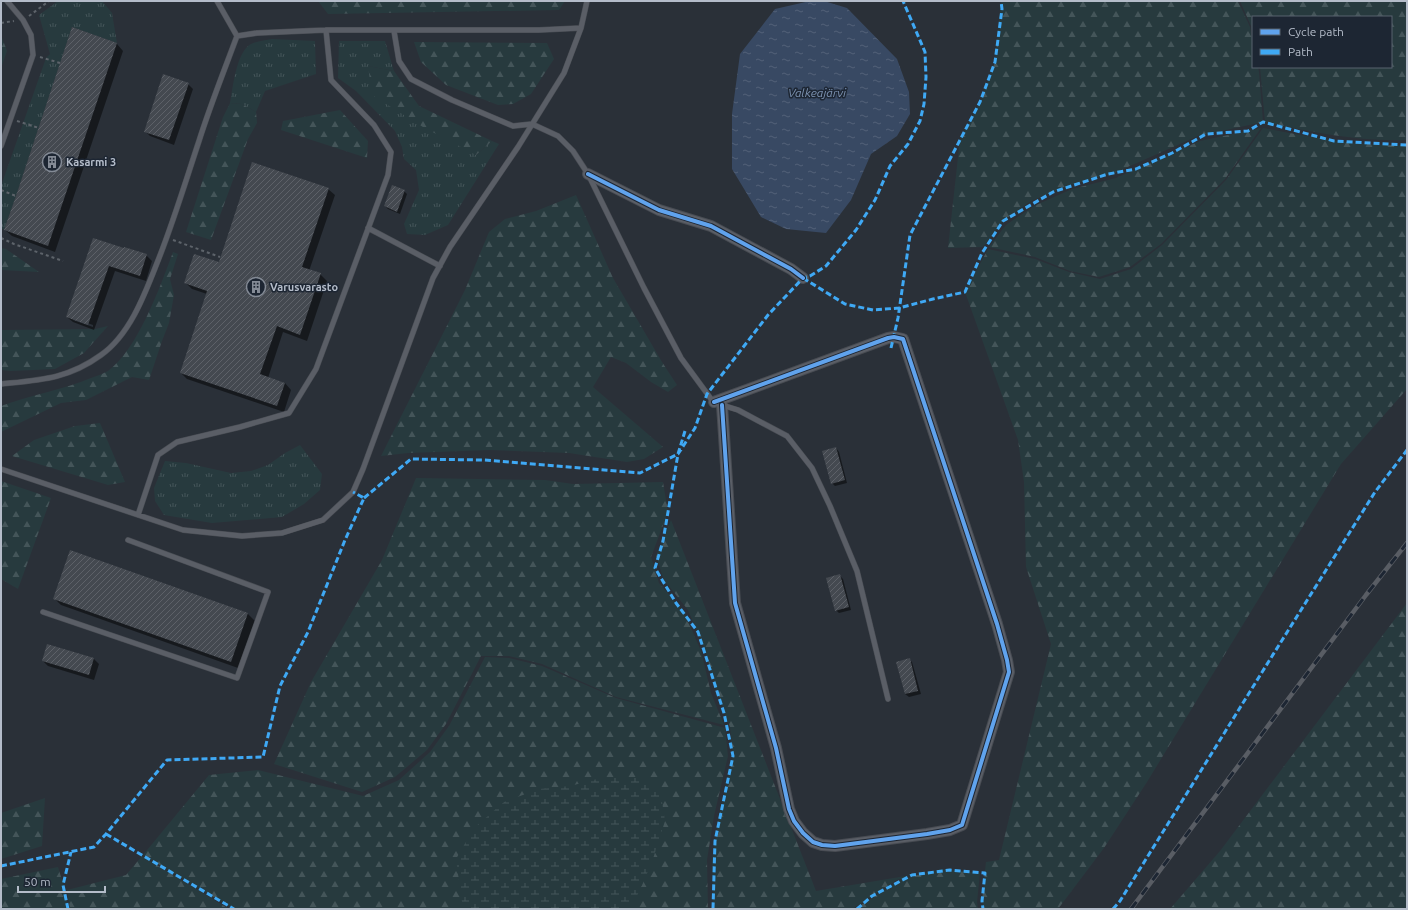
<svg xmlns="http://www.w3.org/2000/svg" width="1408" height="910" font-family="Ubuntu,sans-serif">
<defs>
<pattern id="grass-tufts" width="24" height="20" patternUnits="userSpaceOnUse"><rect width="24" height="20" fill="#273a3e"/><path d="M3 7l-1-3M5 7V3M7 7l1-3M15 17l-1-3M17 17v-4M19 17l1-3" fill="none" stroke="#445559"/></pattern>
<pattern id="forest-firs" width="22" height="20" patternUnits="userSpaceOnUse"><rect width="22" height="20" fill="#273a3e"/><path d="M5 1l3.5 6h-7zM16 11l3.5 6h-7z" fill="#445559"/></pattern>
<pattern id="wetland-marsh" width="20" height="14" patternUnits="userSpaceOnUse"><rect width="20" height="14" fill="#273a3e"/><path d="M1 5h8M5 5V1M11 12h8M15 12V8" fill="none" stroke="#445559"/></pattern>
<pattern id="water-ripples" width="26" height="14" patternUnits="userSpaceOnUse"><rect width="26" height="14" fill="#384963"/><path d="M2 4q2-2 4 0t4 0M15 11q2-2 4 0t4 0" fill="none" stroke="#526178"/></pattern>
<pattern id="building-hatch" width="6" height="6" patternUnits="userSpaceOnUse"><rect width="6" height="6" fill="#444950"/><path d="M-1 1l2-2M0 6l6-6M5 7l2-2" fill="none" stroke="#5d6168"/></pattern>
</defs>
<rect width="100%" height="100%" fill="#2a3038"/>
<path fill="url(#grass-tufts)" d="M58 1H102L112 13 117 43 72 27 16 196 4 230 1 228V186L46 58 50 54 39 15Z
M272 39 315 41 316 74 265 91 256 112 242 104 230 103C233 88 236 52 251 44 257 41 266 40 272 39Z
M339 41H385L394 71 368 66 476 155 492 141 499 144 448 225 425 235 407 234 404 224 419 190 416 170 404 159 402 147 395 131 356 91 338 78Z
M300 445 322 474 320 490 304 504 282 517 212 523 164 515 155 501 154 488 165 461 186 463 231 473 251 471 268 465 285 453Z"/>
<path fill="url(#forest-firs)" d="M318 1H565L559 10 328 14Z
M1001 1H1238L1250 27 1253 43V67H1258L1259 72 1263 122 1198 136 1114 173 1070 185 1031 201 1003 221 983 247 948 248 960 139 980 102 995 62Z
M1240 1H1407V140C1359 142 1312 132 1265 122L1260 67H1391V17H1253V35L1251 26Z
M1 35 7 51 1 68Z
M414 42 547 43 554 59 531 94 513 104 498 105 446 85 421 62Z
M368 66 394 71 419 106 492 141 476 155 423 127 372 95Z
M230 103 242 104 256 112 257 123 248 139 211 240 186 232 223 117Z
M340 110 368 141 367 158 281 130 283 121Z
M1261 128 1225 179 1161 244 1130 267 1099 277 1070 271 1035 257 989 247 1006 225 1034 206 1072 189 1116 178 1200 141Z
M1263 128C1311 137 1358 147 1407 145V389L1341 464 1147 782 1104 848 1058 909H984L982 901 986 862 999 860 1051 644 1026 567 1024 482 1018 440 965 292 988 249 1035 259 1069 272 1100 279 1131 269 1162 245 1226 180Z
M576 195 613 278 662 362 677 385 668 392 651 382 626 363 611 357 593 387 663 447 644 459 627 462 569 453 490 450 408 453 381 456 465 290 489 232 505 219 536 211Z
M1 248 6 249 39 272 1 270Z
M173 252 178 254 170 279 174 295 169 323 162 341 149 380 132 377 86 400 61 403 1 432V406C30 395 62 390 91 378 96 376 103 374 108 371 138 349 160 287 173 252Z
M108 326 84 353 55 369 11 371 1 370V330L95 329Z
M100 423 125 482 108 485 12 456 34 440 75 426Z
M416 478 545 480 573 484 663 482 668 512 651 557 659 583 684 612 701 651 711 693 724 725 616 697 542 664 509 656H481L446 724 427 750 395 777 362 792 274 764 311 682 382 560Z
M1 481 51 498 18 589 1 579Z
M671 520 816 891 912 875 897 880 852 909H713L712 860 719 817 733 756 730 727 717 692 705 650 688 610 664 580 656 556Z
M1407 603V909H1170L1220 851Z
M485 657 509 658 542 666 616 698 725 728 728 756 714 816 707 860 708 909H233L143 855 209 775 258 770 363 796 399 780 430 752 449 726Z
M45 798 42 846 1 859V813Z
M142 856 229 909H70L67 890 126 875Z
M58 867 65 890 68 909H1V879Z
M942 869 980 873 977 902 978 909H855L898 881 924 873Z"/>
<path fill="url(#wetland-marsh)" d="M601 778H646L661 795 665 821 652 862 640 890 630 909H463L456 859 474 828 504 802 539 789 570 786Z"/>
<path fill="url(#water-ripples)" d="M810 1H824L847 8 897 59 909 92 910 114 897 136 871 154 851 200 826 233 786 229 761 217 732 169V114L740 54 775 9Z"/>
<path fill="#0007" fill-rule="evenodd" d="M73 28 117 44 123 51 55 252 12 236 5 230Z
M188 84 193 89 174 145 150 136 145 131Z
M328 189 335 195 309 271 320 274 327 281 307 341 283 332 268 378 285 383 291 390 284 412 187 379 181 373 207 294 192 289 186 283 219 263Z
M404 191 407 194 400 214 388 209 385 206Z
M94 239 146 255 152 261 146 281 115 271 94 330 73 322 67 317ZM73 318 93 325V327L73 320Z
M836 448 839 452 847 483 835 486 832 483Z
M71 552 248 614 255 621 238 668 61 605 54 598Z
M840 576 843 579 851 610 839 613 836 610Z
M48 645 94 659 99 664 94 680 48 666 43 661Z
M909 659 912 662 921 694 909 697 905 694Z"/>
<path fill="url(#building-hatch)" d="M72 27 117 43 48 246 4 230 16 196Z
M163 74 189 83 169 140 144 132Z
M252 162 329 188 302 267 321 273 300 335 277 326 260 374 285 383 277 406 180 373 207 291 184 283 194 254 219 262Z
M392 185 405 190 397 212 384 206Z
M93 238 124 248V247L147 254 140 276 109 266 88 325 66 317Z
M836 447 845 480 831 484 822 451Z
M70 550 248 613 231 662 53 599Z
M840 574 849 607 835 611 826 578Z
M47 644 94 658 89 675 42 661Z
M910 658 918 691 905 694 896 662Z"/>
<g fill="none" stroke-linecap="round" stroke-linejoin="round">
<defs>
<path id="lane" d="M394 31 399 61 411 79 452 100 513 126 532 124 558 136 573 151 588 174 644 288 681 358 714 403
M237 36 257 33 326 30H539L581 28
M1 146 33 55 31 35 23 20 7 1
M368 228 440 266
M1 384C40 380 68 379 101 355 131 334 146 291 159 258 174 220 186 180 199 141 210 106 224 71 237 36L217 1
M722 405 738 410 787 436 812 468 830 506 857 571 888 699
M1 469 183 530 242 536 282 533 323 520 353 492 363 469 433 278 450 247 518 147 564 73 581 28 587 1
M138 515 158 455 177 442 240 427 289 413 316 369 388 175 391 152 374 125 331 80 326 30
M43 612 237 678 268 592 128 540"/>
<path id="street" d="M588 174 659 210 711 226 791 269 803 278
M714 402 888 338 894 337 903 339 997 624 1007 660 1009 672 962 825 950 830 927 834 835 846 822 845 813 842 803 833 794 821 789 809 776 748 735 603 722 405"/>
</defs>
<use href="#lane" stroke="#484c53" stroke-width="6"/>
<use href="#street" stroke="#484c53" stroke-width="12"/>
<path stroke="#5d636a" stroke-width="2" stroke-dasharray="3 3" stroke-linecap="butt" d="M29 16 49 1
M1 23 14 21
M40 57 60 63
M17 121 39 128
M1 190 16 196
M1 238 14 244 63 261
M173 240 220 257"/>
<use href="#lane" stroke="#5a5e66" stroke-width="5"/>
<use href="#street" stroke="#5a5e66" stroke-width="10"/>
<defs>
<path id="rail" d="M1131 909 1366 595 1407 543"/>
</defs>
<use href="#rail" stroke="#595d64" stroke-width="4.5"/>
<use href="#rail" stroke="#1d2633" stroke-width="3" stroke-dasharray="9" stroke-linecap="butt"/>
<path stroke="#3fa9f5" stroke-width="3" stroke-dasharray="6 3" stroke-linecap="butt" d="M803 278 845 304 873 310 899 308 933 299 965 292 982 253 1003 221 1053 192 1108 174 1136 169 1172 153 1206 134 1248 131 1263 122 1334 141 1407 145
M891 348 898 318 910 235 980 102 995 62 1002 9 1001 1
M685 431 678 454 663 541 655 568 676 603 698 632 724 713 733 756 715 841 713 909
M364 498 411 459 484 460 640 473 678 454 695 428 707 394 768 315 803 278 810 276 826 266 856 230 875 200 890 166 908 144 920 121 924 104 926 77 925 52 903 1
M106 834 234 909
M1 866 94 847 106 834 167 760 263 757 280 686 308 632 345 540 364 498 353 492
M68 909 63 885 71 852
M857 909 872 896 912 875 950 870 985 873 982 901 983 909
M1113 909 1120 901 1269 661 1375 492 1407 450"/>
<defs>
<path id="cycleway" d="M588 174 659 210 711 226 791 269 803 278
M714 402 888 338 894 337 903 339 997 624 1007 660 1009 672 962 825 950 830 927 834 835 846 822 845 813 842 803 833 794 821 789 809 776 748 735 603 722 405"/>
</defs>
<use href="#cycleway" stroke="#1d2633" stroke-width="6"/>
<use href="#cycleway" stroke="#60a3ed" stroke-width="4"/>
</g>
<defs>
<symbol id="building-ring" viewBox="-11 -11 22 22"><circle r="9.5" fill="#1d2633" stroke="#848b96" stroke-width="1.5"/><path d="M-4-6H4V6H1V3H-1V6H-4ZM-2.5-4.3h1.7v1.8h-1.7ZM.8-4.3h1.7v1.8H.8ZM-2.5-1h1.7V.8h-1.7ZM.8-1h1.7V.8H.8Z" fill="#848b96"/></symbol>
</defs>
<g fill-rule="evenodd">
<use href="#building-ring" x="41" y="151" width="22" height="22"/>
<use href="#building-ring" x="245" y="276" width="22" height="22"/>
</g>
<g text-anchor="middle" stroke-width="3" stroke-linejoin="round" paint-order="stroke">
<g font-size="11" font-weight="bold" fill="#b4bcc9" stroke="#1d2633" text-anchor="start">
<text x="66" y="166">Kasarmi 3</text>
<text x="270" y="291">Varusvarasto</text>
</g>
<g font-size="12" font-style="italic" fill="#7c92b1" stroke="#1d2633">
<text x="817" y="97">Valkeajärvi</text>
</g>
</g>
<rect width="1408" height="910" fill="none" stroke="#b4bcc9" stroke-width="4"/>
<rect x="1252" y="16" width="140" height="52" fill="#1d2633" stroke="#59626f"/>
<rect x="1260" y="29" width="20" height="6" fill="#60a3ed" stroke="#59626f"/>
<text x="1288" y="36" font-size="12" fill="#b4bcc9">Cycle path</text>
<rect x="1260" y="49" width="20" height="6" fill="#3fa9f5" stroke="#59626f"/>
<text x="1288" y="56" font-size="12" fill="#b4bcc9">Path</text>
<path d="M18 886v6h87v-6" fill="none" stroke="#b4bcc9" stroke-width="2"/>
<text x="24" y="886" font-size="12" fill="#b4bcc9" stroke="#1d2633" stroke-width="3" paint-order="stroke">50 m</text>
</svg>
